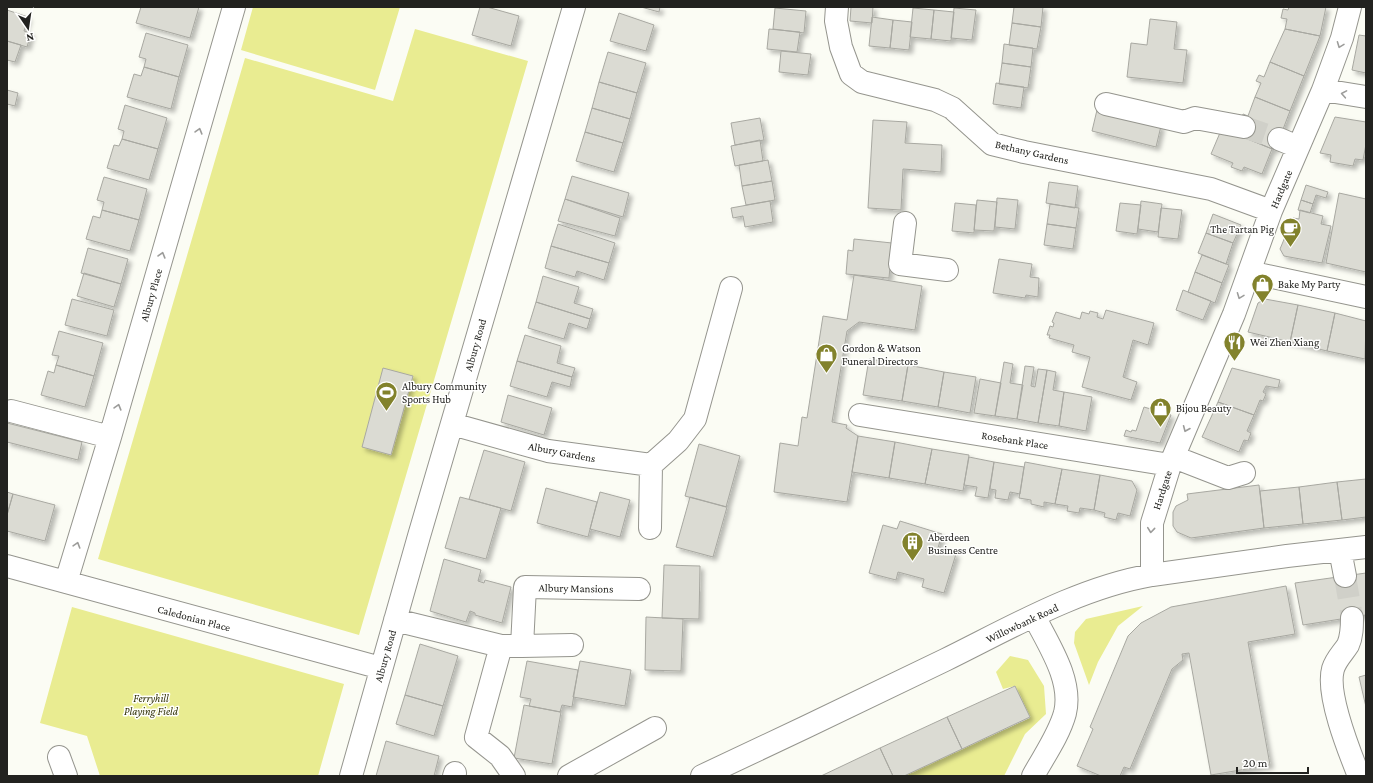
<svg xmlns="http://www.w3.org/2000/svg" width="1373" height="783" font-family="'Crimson Pro',serif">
<defs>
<filter id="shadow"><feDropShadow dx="3.5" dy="3.5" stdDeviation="2" flood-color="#0004"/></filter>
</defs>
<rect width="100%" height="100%" fill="#fbfcf4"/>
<path fill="#e9ec91" d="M253 7H400L375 90 241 50Z
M415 29 528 61 359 635 98 559 245 58 393 101Z
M1143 606 1118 626 1098 662 1089 685 1074 643 1075 632 1086 619Z
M72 607 344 684 318 776H100L87 736 40 723Z
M1010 656 1028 660 1044 686 1046 714 1025 734 1004 776H904L1030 718 1015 686 1003 689 996 672Z"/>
<path fill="#dbdbd3" stroke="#a8a8a1" filter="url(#shadow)" d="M141 7H199L190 38 136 23Z
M480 7H487L519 16 511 46 472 35Z
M641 7H660L659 12Z
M851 7H873L872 23 850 21Z
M1014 7H1043L1041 27 1012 23Z
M1289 7H1326L1320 36 1285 29 1287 19 1281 18 1283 9 1288 10Z
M775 8 806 11 804 33 773 29Z
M913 8 934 10 931 39 910 37Z
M954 8 976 10 972 40 951 38Z
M7 10 28 17 24 31 31 33 27 47 7 41Z
M934 10 954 12 951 41 931 39Z
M619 13 654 25 646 51 610 41Z
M872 17 893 20 890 48 869 46Z
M1150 19 1177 22 1174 49 1187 50 1183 83 1127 77 1131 43 1147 45Z
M893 20 912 22 909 50 890 48Z
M1012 23 1041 27 1037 49 1009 45Z
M769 29 800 32 797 52 767 49Z
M1285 29 1320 36 1304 76 1270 62Z
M146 33 188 45 179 77 144 67 146 59 139 57Z
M1359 35 1366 36V73L1352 70Z
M7 41 21 45 15 62 7 60Z
M1004 44 1033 48 1031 67 1002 63Z
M781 51 811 54 808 75 779 72Z
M608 52 646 63 637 93 599 82Z
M1270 62 1304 76 1290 111 1255 97 1261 83 1256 81 1259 75 1264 77Z
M1002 63 1031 67 1028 88 999 84Z
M144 67 179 77 171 109 127 97 134 74 141 76Z
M599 82 637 93 630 119 592 108Z
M996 83 1024 87 1021 108 993 104Z
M7 90 18 93 15 106 7 104Z
M1255 97 1290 111 1275 150 1240 136 1241 120 1243 114 1248 116Z
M125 105 167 118 158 149 122 139 124 131 118 129Z
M592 108 630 119 623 143 585 132Z
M1097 110 1161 126 1156 147 1092 131Z
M1335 117 1366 122V144L1363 160 1355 159 1353 166 1330 162 1331 155 1320 153Z
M760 118 764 140 735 145 731 123Z
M873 120 907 122 905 143 942 145 941 172 903 169 901 210 868 208Z
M1222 128 1272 149 1262 174 1244 167 1242 171 1231 167 1233 163 1211 154Z
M585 132 623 143 614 172 576 161Z
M122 139 158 149 149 180 107 168 114 145 119 146Z
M760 140 763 161 735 166 731 146Z
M768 160 772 181 742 186 739 165Z
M572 176 629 193 623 217 565 199Z
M104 177 147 189 139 220 102 210 104 202 97 200Z
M772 181 775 200 746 205 742 186Z
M1049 182 1078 186 1075 208 1046 203Z
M1306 185 1328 192 1326 198 1316 195 1313 204 1301 200Z
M1339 193 1366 199V272L1326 263Z
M997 198 1018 200 1015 229 995 227Z
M565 199 620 218 615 236 558 221Z
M977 200 997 202 994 231 974 230Z
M1301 200 1313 204 1310 213 1298 210Z
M770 201 773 222 745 227 743 216 733 218 731 208Z
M1141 201 1162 204 1158 232 1138 229Z
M955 203 976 205 974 233 952 231Z
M1120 203 1141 205 1137 234 1116 231Z
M1050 204 1079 208 1076 228 1047 224Z
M1161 208 1182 210 1178 239 1158 237Z
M102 210 139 220 130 251 86 239 93 216 100 218Z
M1300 210 1323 216 1321 224 1331 226 1322 263 1284 256 1280 249 1293 218 1299 219Z
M1213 214 1241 225 1233 243 1206 233Z
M558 224 615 243 609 263 551 246Z
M1047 224 1076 228 1073 249 1044 245Z
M1206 233 1233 243 1226 264 1198 253Z
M854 239 892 243 889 278 846 274 848 250 853 251Z
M551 246 609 263 604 280 577 271 575 277 545 268Z
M88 248 128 259 121 284 81 273Z
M1202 255 1229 265 1222 283 1195 272Z
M999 259 1032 264 1030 277 1039 278 1038 297 1026 295 1025 298 993 293Z
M1195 272 1222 283 1215 303 1188 292Z
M84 273 121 284 114 307 77 296Z
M854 275 922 286 915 330 859 322 847 331 832 422 847 425 846 428 858 436 847 502 774 492 780 443 798 446 802 417 807 418 823 316 847 320Z
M543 276 579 287 574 303 593 309 590 319 536 302Z
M1183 290 1211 301 1203 320 1176 310Z
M72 299 114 310 107 336 65 325Z
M1265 299 1298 305 1290 342 1248 332 1258 303Z
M536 302 590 319 587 329 569 323 564 339 528 328Z
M1298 305 1335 313 1327 351 1290 342Z
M1106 310 1154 323 1148 345 1133 340 1123 377 1137 382 1131 400 1082 387 1090 357 1072 352 1074 345 1049 338 1050 335H1047L1050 326 1053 327 1054 323 1052 322 1056 312 1080 319 1082 312 1089 314 1090 311 1098 313 1097 317 1103 319Z
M1335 313 1366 321 1365 359 1327 351Z
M59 331 103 343 94 376 56 365 59 356 52 355Z
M525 335 561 346 557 363 575 368 572 377 517 361Z
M869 359 908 365 902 401 863 395Z
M517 361 572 377 570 387 552 382 547 397 510 386Z
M1004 362 1013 364 1010 383 1023 385 1017 419 995 416Z
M56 365 94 376 85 407 41 395 48 371 54 373Z
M908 365 944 372 938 407 902 401Z
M1025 366 1034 367 1031 386 1035 387 1038 369 1047 370 1038 423 1017 419Z
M383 368 413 376 391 455 362 447Z
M1232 368 1280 380 1278 388 1266 386 1263 392 1266 394 1263 401 1260 400 1254 415 1218 402Z
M1047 370 1056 372 1053 390 1064 392 1059 426 1038 423Z
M944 372 976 377 970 413 938 407Z
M980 379 1001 383 995 416 974 413Z
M1064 392 1092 397 1086 431 1059 426Z
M508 395 552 408 544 435 501 422Z
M1218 402 1254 415 1247 431 1251 433 1248 441 1244 440 1239 452 1202 437Z
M1144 407 1171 415 1160 443 1124 436 1126 430 1131 432 1132 430 1136 431Z
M7 423 82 442 78 460 7 442Z
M858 436 895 442 889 478 852 472Z
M895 442 932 449 925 484 889 478Z
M699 444 740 456 726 507 685 496Z
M932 449 969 455 963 491 925 484Z
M484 450 525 462 511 511 469 499Z
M969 457 994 462 988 498 975 496 977 487 964 485Z
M994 462 1024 467 1020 494 1010 492 1008 500 995 498 996 490 990 489Z
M1025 462 1062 469 1055 504 1044 502V507L1031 504V500L1019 498Z
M1062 469 1100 475 1094 510 1080 508 1079 513 1067 511 1068 506 1055 504Z
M1100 475 1132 481 1137 490 1130 516 1118 513 1116 520 1104 517 1105 513 1094 510Z
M1366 479V517L1342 520 1337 482Z
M1337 482 1342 520 1303 524 1299 487Z
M1259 485 1264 528 1191 538 1177 532 1173 526V512L1176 506 1188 500 1187 494Z
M1299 487 1303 524 1264 528 1260 491Z
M546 488 597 502 588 537 537 523Z
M7 492 13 494 7 515Z
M600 492 630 500 620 537 590 529Z
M13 494 55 505 45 541 7 531V515Z
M460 497 501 508 486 559 445 548Z
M690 497 727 507 713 557 676 547Z
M900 521 942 534 938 548 956 554 944 593 922 587 924 579 898 572 896 580 869 573 883 525 897 529Z
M444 559 481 570 478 581 484 583 485 580 511 587 502 623 475 615V613L470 611 466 622 430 611Z
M664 565 700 566 699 619 662 618Z
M1366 573V615L1303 625 1295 583Z
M1286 586 1295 634 1248 642 1270 765 1211 775 1189 653 1182 654 1183 660 1172 669 1130 769 1124 767 1120 776H1101L1077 766 1093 729 1090 727 1128 636 1141 623 1171 607Z
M646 617 683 619 681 671 645 670Z
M420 644 458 656 443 706 405 695Z
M527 661 578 670 572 707 562 705 560 712 529 706 531 699 520 697Z
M580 661 631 670 625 706 573 697Z
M1366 675V707L1359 677Z
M1015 686 1030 717 962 749 947 717Z
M405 695 443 706 434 736 396 724Z
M524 705 561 712 552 764 514 758Z
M947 717 962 749 904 776H893L880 748Z
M386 741 439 756 434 776H376Z
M880 748 893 776H821Z"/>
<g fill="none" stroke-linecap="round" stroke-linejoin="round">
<path stroke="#d0d0c9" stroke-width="22" stroke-dasharray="22 11" stroke-linecap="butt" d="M1244 127 1279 139
M1345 576 1352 618"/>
<defs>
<path id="minor" d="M837 7 836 21 841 47 851 74 862 82 935 100 952 108 992 144 1024 152 1211 189 1271 211
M1323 90 1366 97
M1106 104 1184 122 1195 118 1244 127
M1279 139 1298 147
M905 223 900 264 947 270
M1249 272 1366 297
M11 411 110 437
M860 415 1170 465
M452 424 548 451 651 465
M1174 457 1228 478 1244 473
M650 528 651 465 678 441 695 419 731 288
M1340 550 1345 576
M7 566 381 668
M1152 575V523L1170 465 1234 314 1271 211 1323 90 1342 38 1350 7
M66 582 110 437 234 7
M1352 618C1352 627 1352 636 1348 645 1343 653 1336 659 1333 669 1326 694 1349 751 1359 776
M395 620 501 646H522L525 587 639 589
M501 646 476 737 500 756 514 776
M522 646 572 645
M59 757 66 776
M351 776 419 536 574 7
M454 776 455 773
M569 776 655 728
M702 776C783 738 865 699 945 660 1012 627 1078 588 1152 575L1287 556 1366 547
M1033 776C1044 756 1059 735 1065 713 1073 680 1048 644 1034 616"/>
</defs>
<use href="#minor" stroke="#95958e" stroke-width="24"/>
<use href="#minor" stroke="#fff" stroke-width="22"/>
</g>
<defs><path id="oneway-chevron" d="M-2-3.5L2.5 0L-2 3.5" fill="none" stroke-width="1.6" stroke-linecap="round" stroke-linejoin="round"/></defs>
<g stroke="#9c9c9a">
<use href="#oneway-chevron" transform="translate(1340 45) rotate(111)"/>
<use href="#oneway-chevron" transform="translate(1344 94) rotate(-170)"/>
<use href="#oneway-chevron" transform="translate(199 131) rotate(-74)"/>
<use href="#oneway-chevron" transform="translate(162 255) rotate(-74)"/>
<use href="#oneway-chevron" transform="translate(1240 296) rotate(111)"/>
<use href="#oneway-chevron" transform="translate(118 407) rotate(-74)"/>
<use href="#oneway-chevron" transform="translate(1186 429) rotate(113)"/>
<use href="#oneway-chevron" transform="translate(1151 530) rotate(96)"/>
<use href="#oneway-chevron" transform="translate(77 545) rotate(-73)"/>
</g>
<defs>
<symbol id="cafe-pin" viewBox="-11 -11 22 30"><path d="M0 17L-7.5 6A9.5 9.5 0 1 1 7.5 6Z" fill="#82822c" stroke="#fffffe"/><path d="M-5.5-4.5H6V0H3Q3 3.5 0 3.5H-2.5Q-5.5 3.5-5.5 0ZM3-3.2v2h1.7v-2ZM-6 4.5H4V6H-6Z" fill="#fff"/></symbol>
<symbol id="shop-pin" viewBox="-11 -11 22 30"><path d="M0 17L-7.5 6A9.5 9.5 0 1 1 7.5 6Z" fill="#82822c" stroke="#fffffe"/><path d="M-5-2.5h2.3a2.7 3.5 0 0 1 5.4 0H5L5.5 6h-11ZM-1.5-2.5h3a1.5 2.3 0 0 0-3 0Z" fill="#fff"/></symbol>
<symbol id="restaurant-pin" viewBox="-11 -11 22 30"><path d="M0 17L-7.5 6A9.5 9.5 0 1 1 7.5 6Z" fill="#82822c" stroke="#fffffe"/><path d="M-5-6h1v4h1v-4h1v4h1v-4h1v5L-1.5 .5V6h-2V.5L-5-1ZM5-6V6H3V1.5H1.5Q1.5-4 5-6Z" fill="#fff"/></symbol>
<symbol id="stadium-pin" viewBox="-11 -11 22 30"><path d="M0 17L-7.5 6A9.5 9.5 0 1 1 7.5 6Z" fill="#82822c" stroke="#fffffe"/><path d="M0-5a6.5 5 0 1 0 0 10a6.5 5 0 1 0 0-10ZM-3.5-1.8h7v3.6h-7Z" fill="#fff"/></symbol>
<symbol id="building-pin" viewBox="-11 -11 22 30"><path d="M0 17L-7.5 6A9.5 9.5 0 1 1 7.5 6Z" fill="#82822c" stroke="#fffffe"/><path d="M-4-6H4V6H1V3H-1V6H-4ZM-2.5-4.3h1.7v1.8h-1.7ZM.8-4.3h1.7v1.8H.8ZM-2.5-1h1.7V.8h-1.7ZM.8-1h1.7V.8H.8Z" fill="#fff"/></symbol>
</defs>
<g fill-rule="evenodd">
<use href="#cafe-pin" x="1278" y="216" width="25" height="34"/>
<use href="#shop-pin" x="1250" y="272" width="25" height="34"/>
<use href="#restaurant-pin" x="1222" y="330" width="25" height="34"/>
<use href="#shop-pin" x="814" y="342" width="25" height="34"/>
<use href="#stadium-pin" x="374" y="380" width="25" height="34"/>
<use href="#shop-pin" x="1148" y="396" width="25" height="34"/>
<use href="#building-pin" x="900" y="530" width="25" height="34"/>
</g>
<g text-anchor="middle" stroke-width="3" stroke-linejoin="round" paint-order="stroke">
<g font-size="11" fill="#22221f" stroke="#fffffe">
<text transform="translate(1032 152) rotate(13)" y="4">Bethany Gardens</text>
<text transform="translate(1281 189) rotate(-67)" y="4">Hardgate</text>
<text transform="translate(151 295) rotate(-74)" y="4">Albury Place</text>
<text transform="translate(475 345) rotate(-74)" y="4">Albury Road</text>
<text transform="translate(1015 440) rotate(9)" y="4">Rosebank Place</text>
<text transform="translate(562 452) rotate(11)" y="4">Albury Gardens</text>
<text transform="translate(1162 490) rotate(-72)" y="4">Hardgate</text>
<text transform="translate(576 588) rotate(1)" y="4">Albury Mansions</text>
<text transform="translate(194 618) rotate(15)" y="4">Caledonian Place</text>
<text transform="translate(1022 623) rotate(-25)" y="4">Willowbank Road</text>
<text transform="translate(385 656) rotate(-74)" y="4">Albury Road</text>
</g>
<g font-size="11" fill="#22221f" stroke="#fffffe" text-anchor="start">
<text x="1274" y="233" text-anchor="end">The Tartan Pig</text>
<text x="1278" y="288">Bake My Party</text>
<text x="1250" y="346">Wei Zhen Xiang</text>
<text x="842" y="352">Gordon &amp; Watson<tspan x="842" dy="13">Funeral Directors</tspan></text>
<text x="402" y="390">Albury Community<tspan x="402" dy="13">Sports Hub</tspan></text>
<text x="1176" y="412">Bijou Beauty</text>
<text x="928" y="541">Aberdeen<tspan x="928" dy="13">Business Centre</tspan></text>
</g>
<g font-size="11" font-style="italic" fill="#2d2d00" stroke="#fffffe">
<text x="151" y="702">Ferryhill<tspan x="151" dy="13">Playing Field</tspan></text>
</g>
</g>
<rect width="1373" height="783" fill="none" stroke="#22221f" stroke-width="16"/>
<g transform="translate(28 28) rotate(167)" stroke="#fffffe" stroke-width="3" paint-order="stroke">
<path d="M0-3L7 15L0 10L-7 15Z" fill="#22221f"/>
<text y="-6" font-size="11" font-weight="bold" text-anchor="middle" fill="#22221f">N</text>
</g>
<path d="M1237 767v6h71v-6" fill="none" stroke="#22221f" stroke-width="2"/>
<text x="1243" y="767" font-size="12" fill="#22221f" stroke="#fffffe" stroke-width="3" paint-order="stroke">20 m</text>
</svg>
